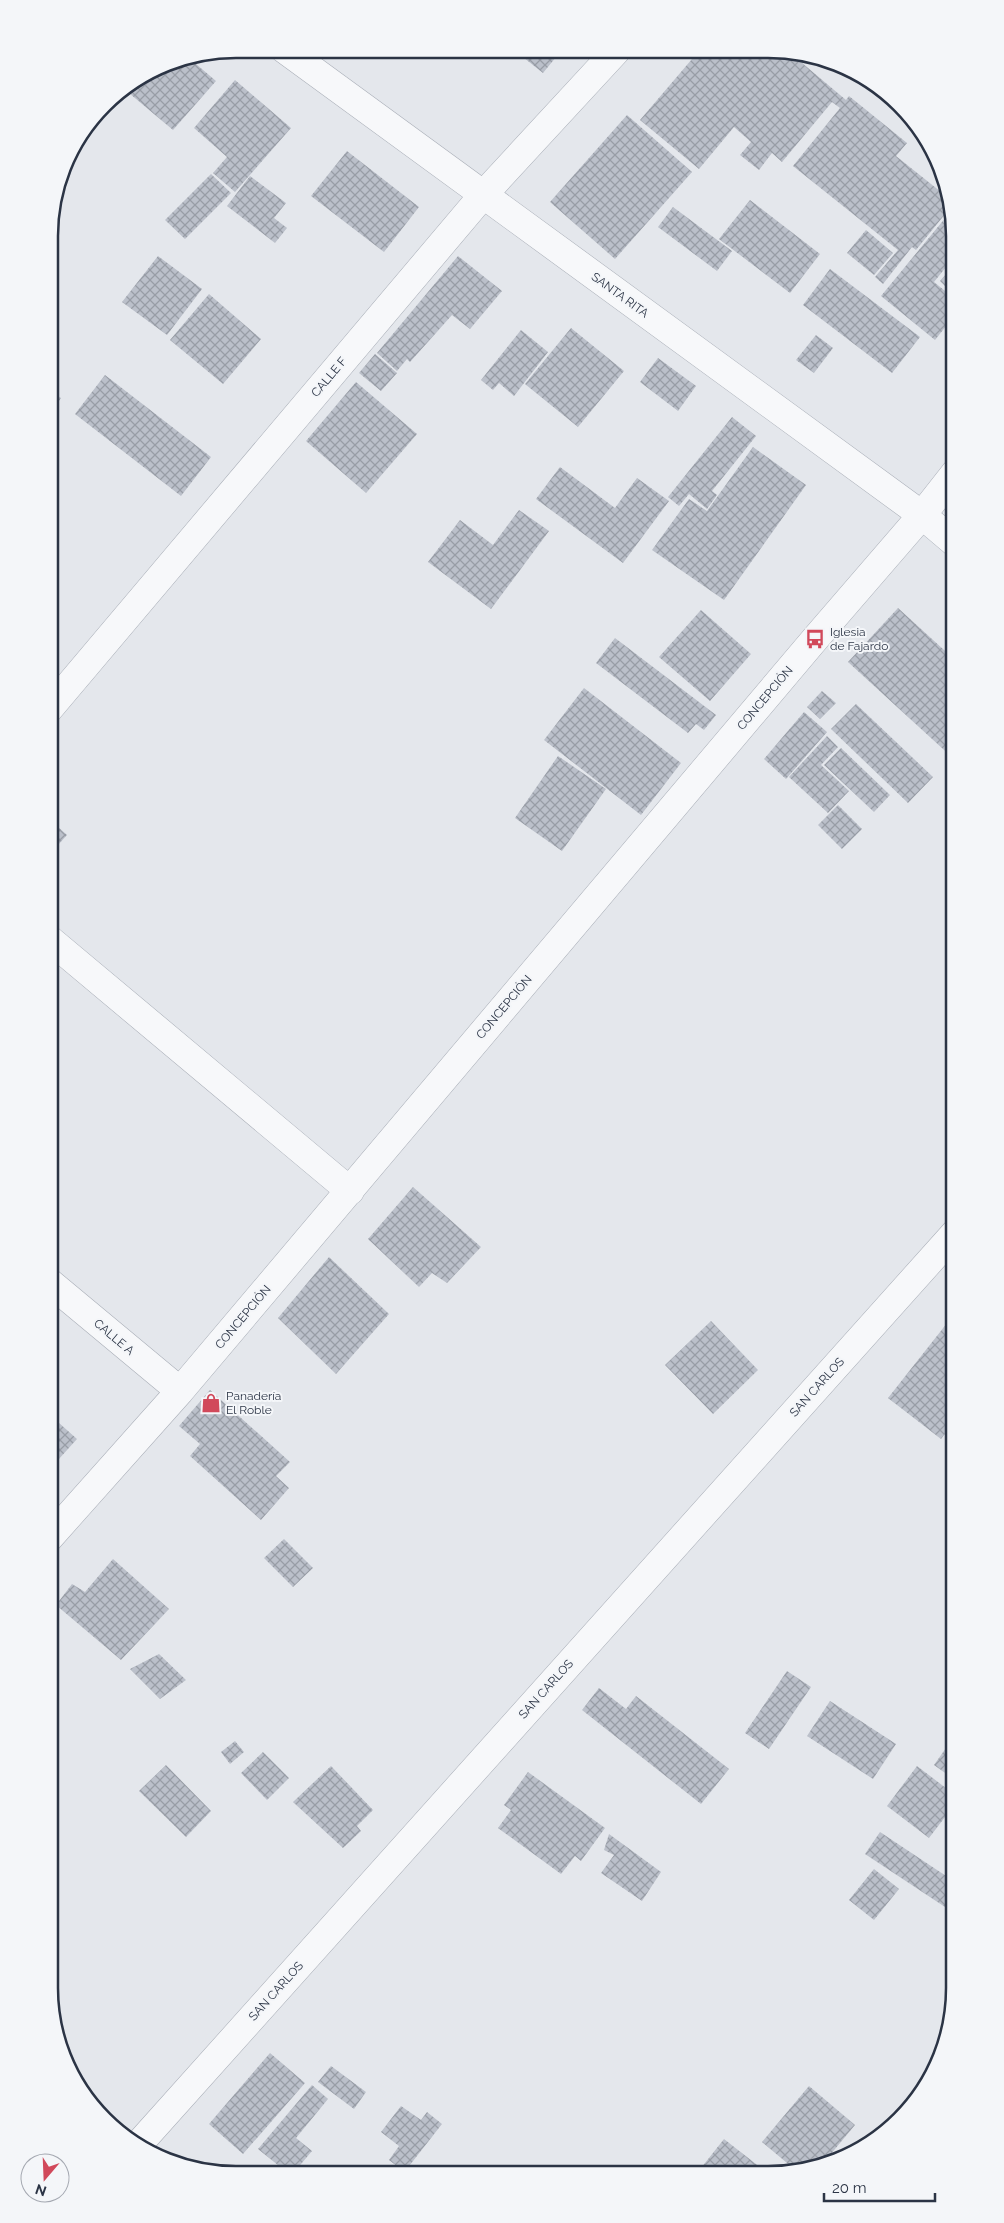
<svg xmlns="http://www.w3.org/2000/svg" width="1004" height="2223" font-family="Raleway,sans-serif">
<defs>
<pattern id="building-cross-hatch" width="8" height="8" patternUnits="userSpaceOnUse" patternTransform="scale(1.25)"><rect width="8" height="8" fill="#bbc0ca"/><path d="M0 0l8 8M0 8l8-8" fill="none" stroke="#989da6"/></pattern>
</defs>
<rect width="100%" height="100%" fill="#e4e7ec"/>
<path fill="url(#building-cross-hatch)" d="M514 50 561 51 543 73Z
M698 52H789L846 100 849 96 907 143 896 156 951 200 953 219 946 213 916 250 912 247 883 284 875 277 898 250 793 166 840 108 832 102 782 162 772 153 759 170 740 155 751 142 734 127 699 169 640 120Z
M189 58 216 81 173 130 123 88 164 63Z
M235 80 291 128 235 192 213 173 227 157 194 128Z
M627 115 692 172 615 259 550 202Z
M347 151 419 207 384 252 311 196Z
M211 174 231 193 185 239 165 220Z
M250 176 286 203 274 218 287 228 275 243 227 206Z
M750 200 820 254 790 293 719 239Z
M673 207 732 251 717 271 658 227Z
M946 217 954 222 955 256 934 282 955 299V315L935 340 881 296Z
M866 230 893 253 874 275 847 253Z
M158 256 202 289 167 335 122 302Z
M458 256 502 291 470 329 452 315 410 362 407 359 397 371 377 353Z
M955 264V296L940 281Z
M830 269 920 337 892 373 803 305Z
M209 294 261 339 223 384 170 340Z
M571 328 624 371 578 427 525 384Z
M521 330 548 352 514 396 499 383 493 390 481 380Z
M816 335 833 348 814 373 796 360Z
M375 354 397 373 381 391 359 373Z
M658 358 696 386 678 411 640 382Z
M105 375 211 457 181 496 75 414Z
M356 382 417 434 366 493 306 441Z
M49 390 61 398 49 415Z
M732 417 756 436 712 491 717 495 707 509 689 494 679 506 668 497Z
M753 447 806 485 724 600 652 550 689 499 707 511Z
M560 467 615 508 637 478 669 501 623 563 536 499Z
M519 510 549 531 491 609 428 562 460 520 493 545Z
M898 608 955 660V760L848 662Z
M701 610 751 654 710 701 659 657Z
M615 638 716 715 704 730 696 724 688 733 596 663Z
M584 688 681 763 641 815 544 740Z
M822 691 836 703 820 719 807 707Z
M856 704 933 777 908 803 831 729Z
M804 712 827 732 786 779 764 759Z
M827 736 838 747 821 765 849 791 828 813 789 777Z
M841 748 890 795 874 812 824 765Z
M558 756 606 789 562 851 515 818Z
M838 805 862 829 842 849 818 825Z
M49 819 67 835 49 855Z
M413 1187 481 1247 447 1283 432 1273 419 1287 368 1239Z
M329 1257 389 1314 336 1374 278 1318Z
M955 1313V1421L941 1439 888 1398Z
M711 1321 758 1370 713 1414 665 1365Z
M210 1390 290 1462 276 1476 289 1488 261 1520 190 1456 200 1444 179 1426Z
M49 1414 77 1439 49 1470Z
M284 1539 313 1568 293 1587 264 1558Z
M113 1559 169 1609 121 1660 56 1605 72 1584 85 1592Z
M159 1654 186 1680 160 1699 130 1669Z
M787 1671 811 1687 769 1749 745 1733Z
M599 1688 626 1709 636 1696 729 1769 701 1804 582 1710Z
M830 1701 896 1744 873 1779 807 1736Z
M955 1735V1780L934 1765Z
M235 1741 244 1752 230 1764 221 1752Z
M263 1752 289 1778 267 1800 241 1773Z
M166 1765 211 1811 186 1837 139 1791Z
M331 1766 373 1810 357 1826 361 1831 343 1848 293 1802Z
M917 1766 955 1795V1804L929 1838 887 1806Z
M528 1772 605 1828 581 1861 575 1856 561 1874 498 1828 511 1810 504 1805Z
M880 1832 955 1882V1892L945 1907 865 1854Z
M609 1834 661 1872 642 1901 601 1873 614 1855 604 1850Z
M874 1869 899 1889 874 1920 849 1900Z
M270 2053 305 2083 243 2154 209 2124Z
M331 2066 366 2092 354 2109 318 2082Z
M312 2085 328 2099 296 2138 312 2151 296 2170H284L258 2149Z
M809 2086 855 2125 820 2167 793 2168 762 2142Z
M401 2106 421 2120 427 2112 442 2124 406 2170H402L389 2160 399 2146 381 2132Z
M724 2139 761 2168H701Z"/>
<g fill="none" stroke-linecap="round" stroke-linejoin="round">
<defs>
<path id="street" d="M284 49 922 515 955 543
M49 709 483 195 616 51
M49 939 350 1191
M49 1282 180 1391
M49 1538 180 1391 815 639 922 515 955 473
M138 2145 955 1233"/>
</defs>
<use href="#street" stroke="#a9aeb7" stroke-width="29"/>
<use href="#street" stroke="#f7f8fa" stroke-width="28"/>
</g>
<defs>
<symbol id="bus-bare" viewBox="-9 -9 18 18"><path d="M-5-6H5V4H4V6H2V4H-2V6H-4V4H-5ZM-3.5-4V0h7V-4ZM-3.5 1.2v1.5H-2V1.2ZM2 1.2v1.5H3.5V1.2Z" fill="#d1495b" stroke="#f4f6f9" stroke-width="2.5" paint-order="stroke"/></symbol>
<symbol id="shop-bare" viewBox="-9 -9 18 18"><path d="M-5-2.5h2.3a2.7 3.5 0 0 1 5.4 0H5L5.5 6h-11ZM-1.5-2.5h3a1.5 2.3 0 0 0-3 0Z" fill="#d1495b" stroke="#f4f6f9" stroke-width="2.5" paint-order="stroke"/></symbol>
</defs>
<g fill-rule="evenodd">
<use href="#bus-bare" x="801" y="625" width="28" height="28"/>
<use href="#shop-bare" x="197" y="1389" width="28" height="28"/>
</g>
<g text-anchor="middle" stroke-width="4" stroke-linejoin="round" paint-order="stroke">
<g font-size="12" fill="#2b3445" stroke="#f4f6f9">
<text transform="translate(620 295) rotate(36)" y="4">SANTA RITA</text>
<text transform="translate(329 377) rotate(-50)" y="4">CALLE F</text>
<text transform="translate(765 698) rotate(-50)" y="4">CONCEPCIÓN</text>
<text transform="translate(504 1007) rotate(-50)" y="4">CONCEPCIÓN</text>
<text transform="translate(243 1317) rotate(-50)" y="4">CONCEPCIÓN</text>
<text transform="translate(114 1337) rotate(40)" y="4">CALLE A</text>
<text transform="translate(817 1387) rotate(-48)" y="4">SAN CARLOS</text>
<text transform="translate(546 1689) rotate(-48)" y="4">SAN CARLOS</text>
<text transform="translate(276 1991) rotate(-48)" y="4">SAN CARLOS</text>
</g>
<g font-size="12" fill="#2b3445" stroke="#f4f6f9" text-anchor="start">
<text x="830" y="636">Iglesia<tspan x="830" dy="14">de Fajardo</tspan></text>
<text x="226" y="1400">Panadería<tspan x="226" dy="14">El Roble</tspan></text>
</g>
</g>
<path d="M0 0H1004V2223H0ZM236 58H768A178 178 0 0 1 946 236V1988A178 178 0 0 1 768 2166H236A178 178 0 0 1 58 1988V236A178 178 0 0 1 236 58Z" fill="#f4f6f9" fill-rule="evenodd"/>
<path fill="none" stroke="#2b3445" stroke-width="2.5" d="M236 58H768A178 178 0 0 1 946 236V1988A178 178 0 0 1 768 2166H236A178 178 0 0 1 58 1988V236A178 178 0 0 1 236 58Z"/>
<g transform="translate(45 2178) rotate(199)"><circle r="24" fill="#f4f6f9" stroke="#a4a8b1"/>
<path d="M0-4L9 19L0 12L-9 19Z" fill="#d1495b"/>
<text y="-8" font-size="14" font-weight="bold" text-anchor="middle" fill="#2b3445">N</text>
</g>
<path d="M824 2193v8h111v-8" fill="none" stroke="#2b3445" stroke-width="2.5"/>
<text x="832" y="2193" font-size="15" fill="#2b3445" stroke="#f4f6f9" stroke-width="4" paint-order="stroke">20 m</text>
</svg>
